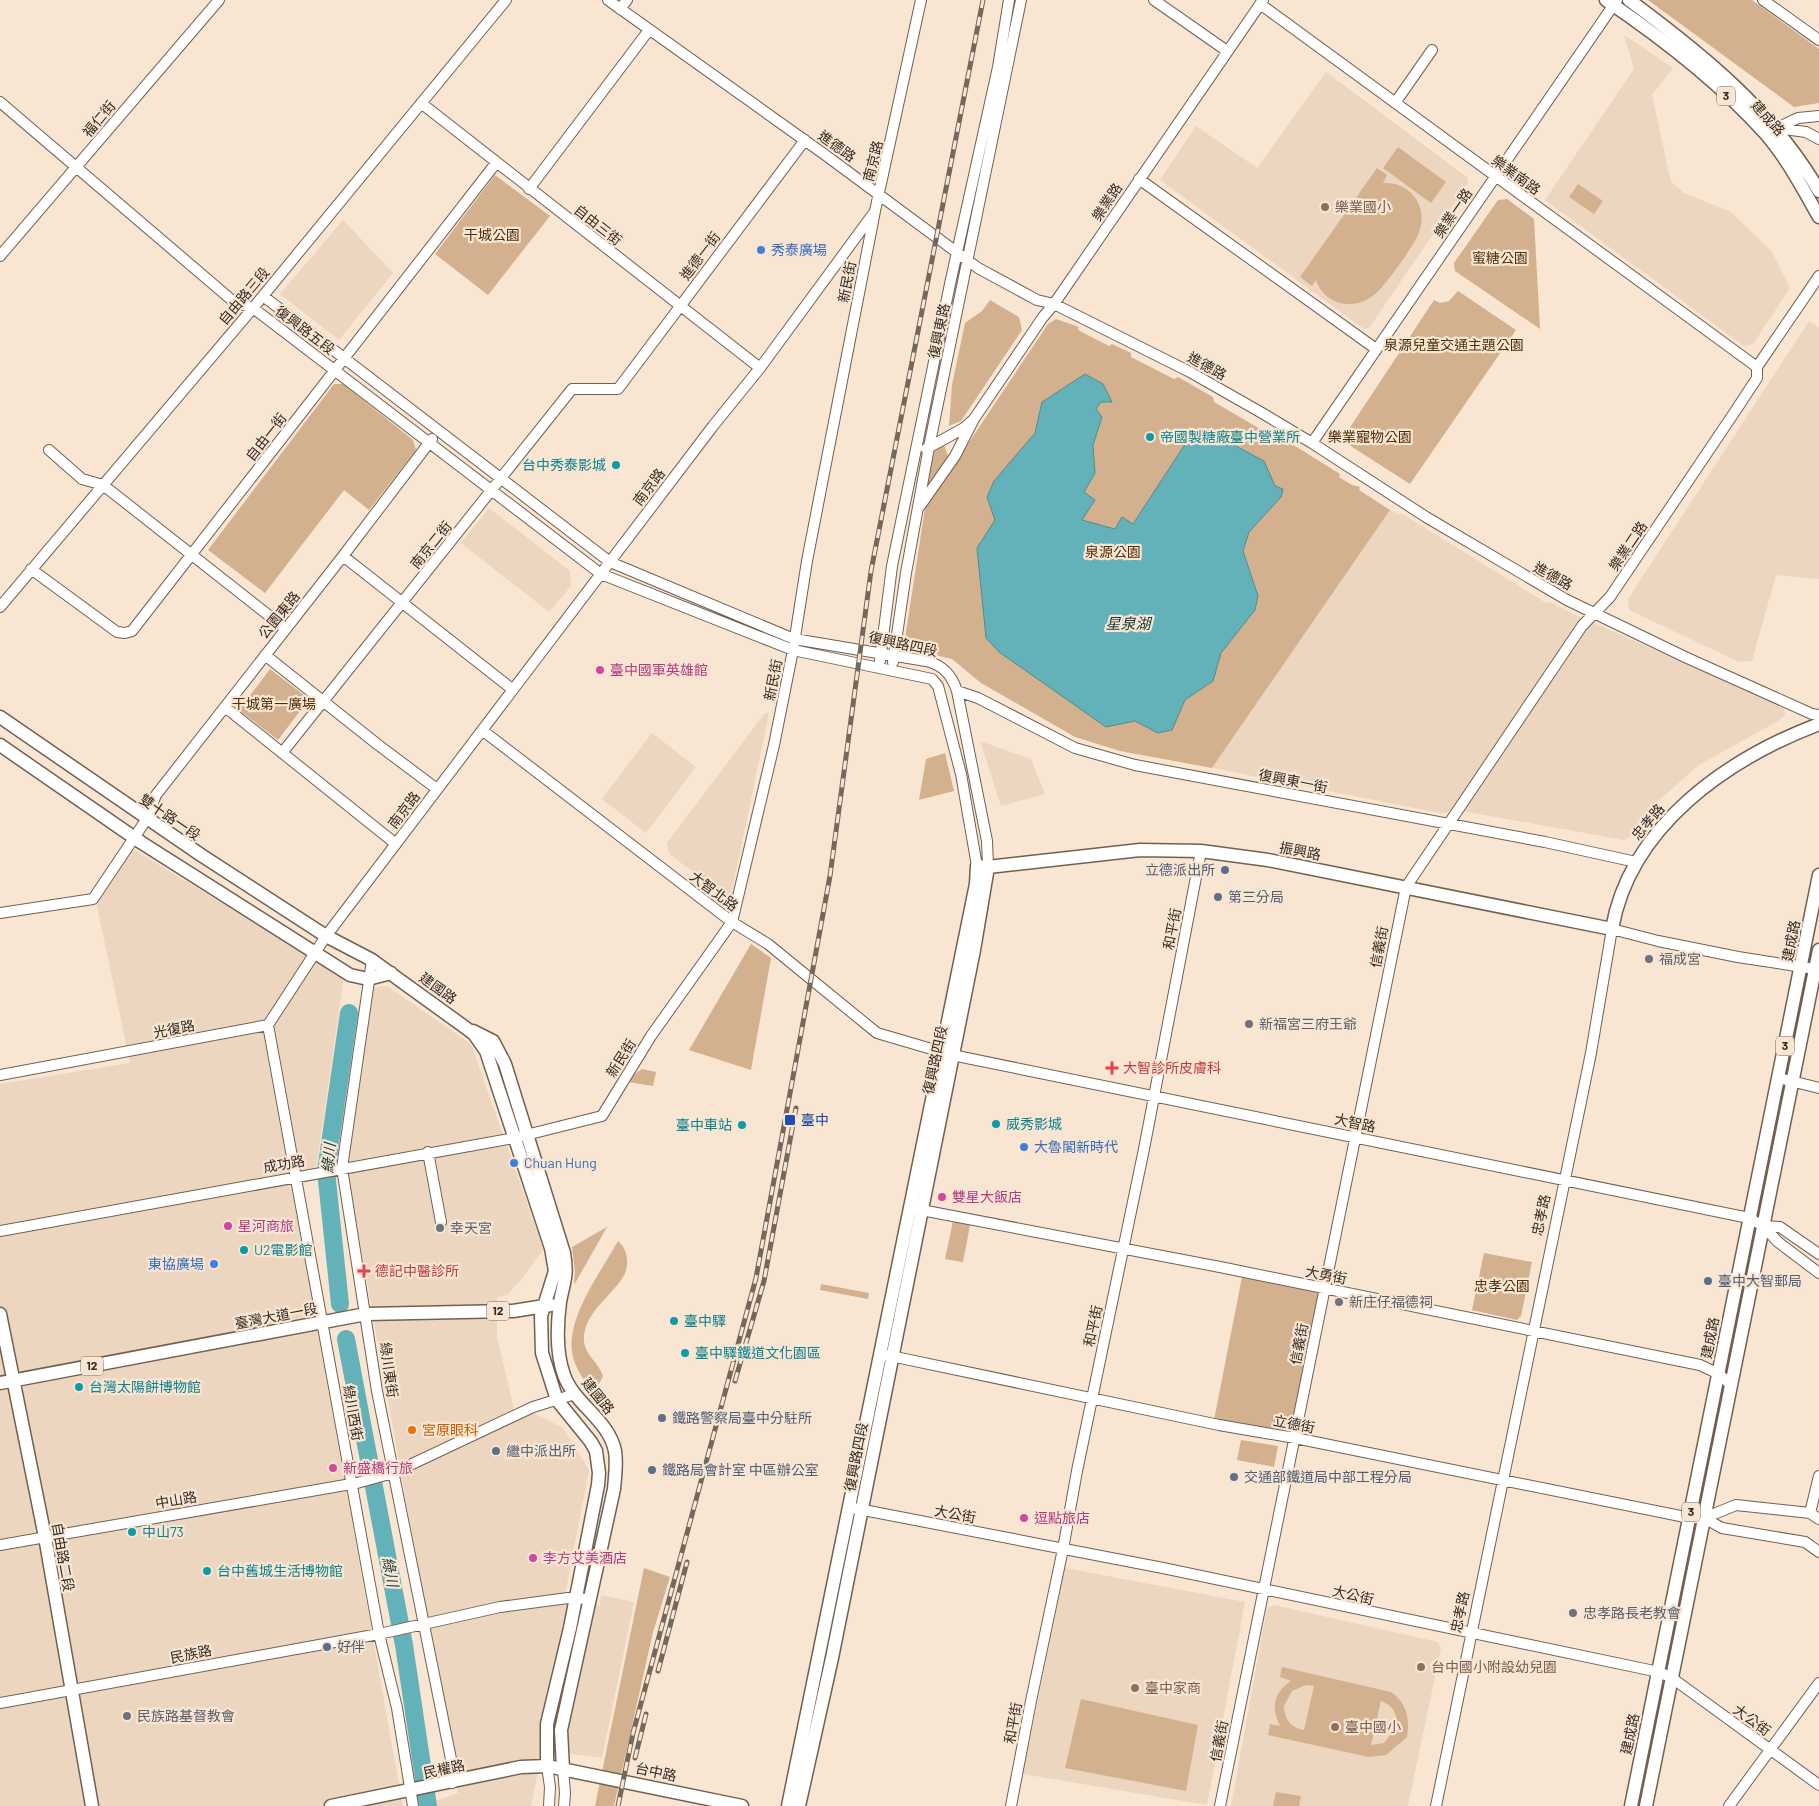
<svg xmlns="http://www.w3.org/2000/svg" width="1819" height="1806" font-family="Barlow,'Noto Sans TC',sans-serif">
<rect width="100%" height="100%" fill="#f8e5d2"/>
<path fill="#edd6bf" d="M1624 35 1673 68 1652 95 1671 182 1684 193 1731 212 1771 251 1790 288 1753 344 1744 346 1545 200 1634 69Z
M1326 72 1468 178V183L1369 328 1364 329 1160 180 1196 126 1257 168Z
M343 220 393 273 339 340 280 294Z
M1809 321 1819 328V579L1776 575 1752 661 1739 662 1629 610 1628 599Z
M489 508 570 571 571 586 549 612 461 543Z
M1390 510 1399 515 1401 513 1546 603 1551 602 1571 613 1784 707 1785 715 1778 721 1699 765 1658 801 1630 837 1624 840 1451 809 1447 813H1440L1212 768Z
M765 713H769L730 899 669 854 667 843Z
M652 733 696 767 646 833 602 799Z
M980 741 1031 759 1045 794 1001 806Z
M131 848 344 977 316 1169 293 1172 314 1311 403 1806H0V1084L130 1063 96 901Z
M387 986 471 1044 542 1245 543 1250 521 1280 507 1295 497 1297V1337L514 1409 536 1414 563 1428 589 1470 564 1600 600 1606 601 1595 634 1602 602 1758 542 1750 531 1806H436L435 1801 458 1793 346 1164 371 988Z
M1065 1568 1245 1602 1207 1805 1023 1774Z
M1274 1605 1438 1642 1441 1648 1408 1806H1231L1267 1608Z"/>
<path fill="#d3b18f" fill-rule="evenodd" d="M1648 0H1752L1819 49V103L1794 107Z
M1398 147 1446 182 1431 203 1383 168Z
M1377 168 1387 175 1383 183C1411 181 1430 208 1418 235 1412 248 1386 285 1375 294 1355 312 1324 305 1316 280L1312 286 1300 277Z
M495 175 550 216 488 295 435 254Z
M1578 184 1603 201 1594 214 1569 197Z
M1507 199 1534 219 1540 329 1455 271 1454 263 1498 200Z
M1458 291 1516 330 1410 484 1346 443 1345 435 1434 300 1440 303 1449 301Z
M990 300 1019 317 1022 330 961 421 949 426 952 385 965 323 982 311Z
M1056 319 1079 327 1078 330 1109 346 1112 344 1131 353V357L1174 379 1178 377 1213 397 1214 402 1274 437 1276 434 1340 474 1339 477 1352 485 1360 487 1359 490 1390 510 1212 768 1120 751 1075 737 981 683 952 659 909 649 904 645 925 508 1048 324Z
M334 384H343L413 440 416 450 369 510 344 490 265 593 208 550Z
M944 445 948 456 931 482 928 483 925 481 933 450Z
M270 669 309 699 278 740 239 710Z
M945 753 954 791 919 800 926 759Z
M751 944 771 958 751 1070 689 1050Z
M642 1069 656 1072 653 1086 628 1082 633 1075Z
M953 1221 970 1225 963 1262 945 1259Z
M607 1227 574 1285 575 1272 572 1247Z
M618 1241C628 1249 630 1266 623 1277 610 1298 582 1314 584 1342 586 1356 599 1363 603 1376L598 1386 591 1390C584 1380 576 1369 573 1357 564 1320 601 1272 618 1241Z
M1484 1253 1532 1262 1521 1316 1517 1320 1472 1310Z
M1242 1277 1320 1291 1292 1434 1214 1420Z
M821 1284 869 1293 868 1299 820 1290Z
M1241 1440 1278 1446 1274 1467 1237 1460Z
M644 1568 670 1577 653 1632 614 1806H595Z
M1282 1667 1391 1692C1407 1702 1410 1720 1407 1737L1386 1755 1369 1757 1268 1735 1270 1724 1280 1726C1271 1707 1273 1693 1291 1681L1280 1677ZM1306 1685 1314 1686 1304 1730C1291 1728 1284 1719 1284 1706L1292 1691ZM1381 1701C1393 1705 1397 1713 1397 1726L1384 1743 1371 1745Z
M1081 1699 1198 1725 1186 1791 1065 1768Z
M1276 1792 1301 1796 1299 1806H1273Z"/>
<path fill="#64b2b9" stroke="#558a8d" d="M1085 374 1103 384 1112 402H1101L1096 409 1102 417 1093 445 1095 473 1084 492 1095 500 1082 520 1115 529 1122 517 1133 524 1195 429 1234 445 1264 461 1275 486 1283 489 1281 497 1249 532 1243 551 1258 596 1255 610 1221 653 1213 681 1185 700 1172 730 1158 733 1135 721 1106 727 999 652 986 638 977 548 995 520 987 497 994 481 1035 433 1042 402Z"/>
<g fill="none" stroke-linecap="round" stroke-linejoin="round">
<path stroke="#64b2b9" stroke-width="18" d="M340 1304 326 1171 349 1013
M346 1339 404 1645 428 1806"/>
<defs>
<path id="minor" d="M608 0 824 154 978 268 1037 300 1054 304 1190 372 1262 413 1312 443 1426 517 1567 600 1685 657 1812 714 1819 715
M1154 0 1227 51
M1763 0 1819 40
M1260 4 1757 367
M620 9 627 0
M0 102 234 302 253 308 601 574 793 650 932 679 938 686 961 774 977 866
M421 103 760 368
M1395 103 1432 50
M1776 128 1806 132 1819 139
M1769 132 1798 118 1819 116
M1139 179 1376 349
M529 189 649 30
M0 256 219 0
M263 296 610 562 794 639 926 661C943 665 952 675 957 691L987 841 988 867
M1312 443 1617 0
M926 449 964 428 973 420
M49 450 82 479 103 485 286 629
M920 506 955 456 974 419 1043 317 1054 304 1263 0
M343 556 512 689
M31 569 117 632 125 633 132 631 496 163
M0 607 253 308 506 0
M265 655 377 744 437 789
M880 661 892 566 950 284 998 67 1009 0
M893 662 906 573 929 447 1021 0
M957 691 978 698 1075 748 1135 765 1545 842 1636 862
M225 707 396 844
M482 730 732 922 768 944 877 1033 952 1055 1749 1218 1763 1226 1778 1242 1819 1273
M282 753 572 389H618L805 140
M0 913 93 899 146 820 156 795 343 556 432 439
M372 960 342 1168 377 1391 451 1759 452 1783
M268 1025 379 1634 397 1708 413 1806
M0 1075 268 1025 326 936 713 426 760 368 873 214
M1779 1078 1819 1088
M428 1152 441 1222
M916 1209 1225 1268 1700 1365 1719 1374 1731 1385
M1763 1226 1780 1227 1819 1254
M0 1231 514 1138 602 1116 651 1036 732 922 774 745 793 650 807 561 875 211 921 0
M886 1355 1219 1425 1295 1438 1690 1518H1704L1736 1505 1810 1513 1819 1519
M848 1507 1163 1568 1659 1672 1672 1678 1819 1785
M1810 1513 1819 1476
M1704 1518 1722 1528 1805 1542 1819 1552
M0 1545 357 1483 393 1473 533 1407 575 1394
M0 1703 379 1634 500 1607 568 1598 590 1599
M547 1766 550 1787 549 1806
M563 1769 565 1793 564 1806
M1011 1806 1031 1701 1063 1549 1077 1471 1144 1149 1201 851
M1220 1806 1406 887 1582 626 1610 597 1736 410 1757 378V367L1819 276
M1436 1806 1591 1053 1612 929 1658 941 1738 957 1815 969
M1729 1806 1819 1683"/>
<path id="major" d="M1606 0C1662 38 1720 83 1765 133 1787 158 1803 189 1819 217
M1629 0C1702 54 1773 111 1819 191
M0 717 201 855 326 936 372 960 466 1028 474 1034 486 1051 551 1248 555 1271 541 1316 542 1353 557 1400 591 1442 596 1451 599 1473 598 1485 570 1628 547 1724V1766
M0 745 142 843 350 975 368 979 391 973
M473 1031 493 1041 505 1064 564 1253C568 1277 564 1280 560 1302 557 1325 556 1353 564 1375 574 1404 609 1420 615 1451 617 1463 615 1477 614 1489L561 1730 563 1769
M0 1314 45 1537 92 1806
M0 1383 366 1314 513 1311 551 1305
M331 1806 521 1767 547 1766 742 1806
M788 1806 976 884 977 866 988 867 1140 850 1201 851 1268 860 1612 929C1630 826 1727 759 1819 724
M799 1806 832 1658 974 950 988 867
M1631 1806 1819 875
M1646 1806 1819 950"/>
</defs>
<use href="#minor" stroke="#716050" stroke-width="12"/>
<use href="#major" stroke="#716050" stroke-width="15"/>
<use href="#minor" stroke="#fff" stroke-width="10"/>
<use href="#major" stroke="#fff" stroke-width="12"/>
<defs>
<path id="rail" d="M735 1381 764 1281 796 1108
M658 1671 687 1562
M635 1758 646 1714
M618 1806 633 1733 756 1278 830 876 871 571 983 0"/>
</defs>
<use href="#rail" stroke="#73685d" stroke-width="5"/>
<use href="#rail" stroke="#f8e5d2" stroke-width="3" stroke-dasharray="9" stroke-linecap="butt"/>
</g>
<g fill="#8d6e63" stroke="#f8e5d2" stroke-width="2">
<circle cx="1325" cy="207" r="5"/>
<circle cx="1421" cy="1667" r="5"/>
<circle cx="1135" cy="1688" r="5"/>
<circle cx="1335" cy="1727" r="5"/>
</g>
<g fill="#3f7fe0" stroke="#f8e5d2" stroke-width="2">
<circle cx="761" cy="250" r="5"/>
<circle cx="1024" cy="1147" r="5"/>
<circle cx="514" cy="1163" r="5"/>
<circle cx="214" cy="1264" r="5"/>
</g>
<g fill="#0f9aa8" stroke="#f8e5d2" stroke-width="2">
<circle cx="1150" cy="437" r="5"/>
<circle cx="616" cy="465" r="5"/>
<circle cx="996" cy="1124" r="5"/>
<circle cx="742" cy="1125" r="5"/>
<circle cx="244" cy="1250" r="5"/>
<circle cx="674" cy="1321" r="5"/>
<circle cx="685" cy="1353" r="5"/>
<circle cx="79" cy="1387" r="5"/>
<circle cx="132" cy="1532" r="5"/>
<circle cx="207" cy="1571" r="5"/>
</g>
<g fill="#d1479c" stroke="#f8e5d2" stroke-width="2">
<circle cx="600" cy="670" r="5"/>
<circle cx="942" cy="1197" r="5"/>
<circle cx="228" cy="1226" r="5"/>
<circle cx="333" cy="1468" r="5"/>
<circle cx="1024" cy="1518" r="5"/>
<circle cx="533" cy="1558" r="5"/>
</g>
<g fill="#5c6f8a" stroke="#f8e5d2" stroke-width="2">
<circle cx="1225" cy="870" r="5"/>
<circle cx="1218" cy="897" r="5"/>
<circle cx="1708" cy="1281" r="5"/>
<circle cx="662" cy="1418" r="5"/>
<circle cx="496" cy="1451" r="5"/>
<circle cx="652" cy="1470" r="5"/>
<circle cx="1234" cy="1477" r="5"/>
<circle cx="327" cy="1647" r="5"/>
</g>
<g fill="#6b7280" stroke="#f8e5d2" stroke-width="2">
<circle cx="1649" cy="959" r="5"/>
<circle cx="1249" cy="1024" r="5"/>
<circle cx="440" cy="1228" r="5"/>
<circle cx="1339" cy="1302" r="5"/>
<circle cx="1573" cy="1613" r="5"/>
<circle cx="127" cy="1716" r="5"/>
</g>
<g fill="#e0444e" stroke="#f8e5d2" stroke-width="2">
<path d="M1109.5 1060.5h5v5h5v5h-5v5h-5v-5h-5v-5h5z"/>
<path d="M361.5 1263.5h5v5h5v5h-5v5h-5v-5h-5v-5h5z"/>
</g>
<rect fill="#1a4fb4" stroke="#f8e5d2" stroke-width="2" x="784" y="1114" width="12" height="12" rx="2.5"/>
<circle fill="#e8710a" stroke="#f8e5d2" stroke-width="2" cx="412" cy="1430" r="5"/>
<g text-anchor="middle" stroke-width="4.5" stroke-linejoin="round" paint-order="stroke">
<g fill="#f8e5d2" stroke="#6e6459" stroke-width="1">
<rect x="1717" y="86.5" width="18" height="19" rx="4"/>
<rect x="1776" y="1036.5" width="18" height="19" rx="4"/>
<rect x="487" y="1301.5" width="22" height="19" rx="4"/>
<rect x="81" y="1356.5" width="22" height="19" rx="4"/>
<rect x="1682" y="1502.5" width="18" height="19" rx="4"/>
</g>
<g font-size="12" font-weight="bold" fill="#332c25">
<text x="1726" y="100">3</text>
<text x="1785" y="1050">3</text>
<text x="498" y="1315">12</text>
<text x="92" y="1370">12</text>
<text x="1691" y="1516">3</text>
</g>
<g font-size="14" fill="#332c25" stroke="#f8e5d2">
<text transform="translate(1768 118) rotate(48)" y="5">建成路</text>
<text transform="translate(99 119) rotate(-50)" y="5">福仁街</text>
<text transform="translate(837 146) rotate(36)" y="5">進德路</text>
<text transform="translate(873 161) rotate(-76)" y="5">南京路</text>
<text transform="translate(1516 175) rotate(36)" y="5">樂業南路</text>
<text transform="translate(1107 202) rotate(-56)" y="5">樂業路</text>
<text transform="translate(1453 213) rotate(-56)" y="5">樂業一路</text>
<text transform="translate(598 225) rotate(38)" y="5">自由三街</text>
<text transform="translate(700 256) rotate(-53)" y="5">進德一街</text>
<text transform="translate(847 282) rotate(-79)" y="5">新民街</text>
<text transform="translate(244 296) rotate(-50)" y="5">自由路三段</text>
<text transform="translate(305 330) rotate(37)" y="5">復興路五段</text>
<text transform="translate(939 331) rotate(-78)" y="5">復興東路</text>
<text transform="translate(1207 366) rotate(29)" y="5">進德路</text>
<text transform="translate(266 437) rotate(-52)" y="5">自由一街</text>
<text transform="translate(649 487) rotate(-53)" y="5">南京路</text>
<text transform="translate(431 545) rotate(-51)" y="5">南京二街</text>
<text transform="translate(1628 546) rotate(-56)" y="5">樂業二路</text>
<text transform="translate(1553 576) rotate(29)" y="5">進德路</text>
<text transform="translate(279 615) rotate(-51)" y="5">公園東路</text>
<text transform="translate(903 644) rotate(12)" y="5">復興路四段</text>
<text transform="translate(773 680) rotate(-79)" y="5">新民街</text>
<text transform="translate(1293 781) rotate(11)" y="5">復興東一街</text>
<text transform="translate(404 810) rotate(-53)" y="5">南京路</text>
<text transform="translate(170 817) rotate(34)" y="5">雙十路一段</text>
<text transform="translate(1648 822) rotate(-50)" y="5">忠孝路</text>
<text transform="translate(1300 851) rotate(11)" y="5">振興路</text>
<text transform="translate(714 891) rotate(37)" y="5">大智北路</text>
<text transform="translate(1172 929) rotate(-79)" y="5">和平街</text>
<text transform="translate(1791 941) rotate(-79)" y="5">建成路</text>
<text transform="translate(1379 947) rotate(-79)" y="5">信義街</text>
<text transform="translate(438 988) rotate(36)" y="5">建國路</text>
<text transform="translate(174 1029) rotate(-11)" y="5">光復路</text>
<text transform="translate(621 1058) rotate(-58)" y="5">新民街</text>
<text transform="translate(935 1060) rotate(-78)" y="5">復興路四段</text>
<text transform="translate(1355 1123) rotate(12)" y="5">大智路</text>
<text transform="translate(284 1164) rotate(-10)" y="5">成功路</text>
<text transform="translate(1541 1215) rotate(-78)" y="5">忠孝路</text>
<text transform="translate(1326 1275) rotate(11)" y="5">大勇街</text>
<text transform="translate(276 1316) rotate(-11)" y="5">臺灣大道一段</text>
<text transform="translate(1093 1326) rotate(-78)" y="5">和平街</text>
<text transform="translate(1710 1338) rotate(-79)" y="5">建成路</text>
<text transform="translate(1299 1344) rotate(-79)" y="5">信義街</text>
<text transform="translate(389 1370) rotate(82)" y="5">綠川東街</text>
<text transform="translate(598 1396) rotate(51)" y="5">建國路</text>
<text transform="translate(353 1413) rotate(80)" y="5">綠川西街</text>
<text transform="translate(1294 1424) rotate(11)" y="5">立德街</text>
<text transform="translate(856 1457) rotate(-79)" y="5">復興路四段</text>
<text transform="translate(176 1500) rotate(-10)" y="5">中山路</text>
<text transform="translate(955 1514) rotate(10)" y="5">大公街</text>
<text transform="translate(63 1557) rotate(80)" y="5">自由路二段</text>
<text transform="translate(1353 1595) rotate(13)" y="5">大公街</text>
<text transform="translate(1460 1612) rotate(-78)" y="5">忠孝路</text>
<text transform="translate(191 1654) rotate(-11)" y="5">民族路</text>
<text transform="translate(1752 1720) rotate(36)" y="5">大公街</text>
<text transform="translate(1013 1723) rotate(-80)" y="5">和平街</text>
<text transform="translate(1630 1734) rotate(-78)" y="5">建成路</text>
<text transform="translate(1219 1741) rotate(-79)" y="5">信義街</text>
<text transform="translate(444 1769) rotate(-12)" y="5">民權路</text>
<text transform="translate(656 1772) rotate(12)" y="5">台中路</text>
</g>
<g font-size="14" fill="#785e54" stroke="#f8e5d2" text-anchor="start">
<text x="1335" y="212">樂業國小</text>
<text x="1431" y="1672">台中國小附設幼兒園</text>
<text x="1145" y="1693">臺中家商</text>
<text x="1345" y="1732">臺中國小</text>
</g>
<g font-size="14" fill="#4c2f0b" stroke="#f8e5d2">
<text x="492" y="240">干城公園</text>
<text x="1500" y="263">蜜糖公園</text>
<text x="1454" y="350">泉源兒童交通主題公園</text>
<text x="1370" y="442">樂業寵物公園</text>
<text x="1113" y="557">泉源公園</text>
<text x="274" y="709">干城第一廣場</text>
<text x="1502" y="1291">忠孝公園</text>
</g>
<g font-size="14" fill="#366cbe" stroke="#f8e5d2" text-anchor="start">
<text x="771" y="255">秀泰廣場</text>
<text x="1034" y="1152">大魯閣新時代</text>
<text x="524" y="1168">Chuan Hung</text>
<text x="204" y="1269" text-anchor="end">東協廣場</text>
</g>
<g font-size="14" fill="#0d838f" stroke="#f8e5d2" text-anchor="start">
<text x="1160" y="442">帝國製糖廠臺中營業所</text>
<text x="606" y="470" text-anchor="end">台中秀泰影城</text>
<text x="1006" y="1129">威秀影城</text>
<text x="732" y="1130" text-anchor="end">臺中車站</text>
<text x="254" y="1255">U2電影館</text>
<text x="684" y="1326">臺中驛</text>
<text x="695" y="1358">臺中驛鐵道文化園區</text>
<text x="89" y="1392">台灣太陽餅博物館</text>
<text x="142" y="1537">中山73</text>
<text x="217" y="1576">台中舊城生活博物館</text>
</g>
<g font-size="14" fill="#b23c85" stroke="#f8e5d2" text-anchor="start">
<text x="610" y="675">臺中國軍英雄館</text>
<text x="952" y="1202">雙星大飯店</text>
<text x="238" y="1231">星河商旅</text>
<text x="343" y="1473">新盛橋行旅</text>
<text x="1034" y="1523">逗點旅店</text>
<text x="543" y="1563">李方艾美酒店</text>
</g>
<g font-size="14" fill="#4e5e75" stroke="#f8e5d2" text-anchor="start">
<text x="1215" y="875" text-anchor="end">立德派出所</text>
<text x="1228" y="902">第三分局</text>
<text x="1718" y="1286">臺中大智郵局</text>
<text x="672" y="1423">鐵路警察局臺中分駐所</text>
<text x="506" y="1456">繼中派出所</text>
<text x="662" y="1475">鐵路局會計室 中區辦公室</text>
<text x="1244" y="1482">交通部鐵道局中部工程分局</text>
<text x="337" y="1652">好伴</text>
</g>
<g font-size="14" fill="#5b616d" stroke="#f8e5d2" text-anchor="start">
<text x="1659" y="964">福成宮</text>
<text x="1259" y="1029">新福宮三府王爺</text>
<text x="450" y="1233">幸天宮</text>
<text x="1349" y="1307">新庄仔福德祠</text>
<text x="1583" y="1618">忠孝路長老教會</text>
<text x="137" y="1721">民族路基督教會</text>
</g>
<g font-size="14" fill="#be3a42" stroke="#f8e5d2" text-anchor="start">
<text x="1123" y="1073">大智診所皮膚科</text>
<text x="375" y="1276">德記中醫診所</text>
</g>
<g font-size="14" fill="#164399" stroke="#f8e5d2" text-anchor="start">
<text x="801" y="1125">臺中</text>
</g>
<g font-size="14" fill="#c56008" stroke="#f8e5d2" text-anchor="start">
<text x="422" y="1435">宮原眼科</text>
</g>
<g font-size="15" font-style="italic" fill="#133a3d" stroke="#f8e5d2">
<text x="1128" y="629">星泉湖</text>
<text transform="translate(329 1158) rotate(-85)" y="5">綠川</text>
<text transform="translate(390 1572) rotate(79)" y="5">綠川</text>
</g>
</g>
</svg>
